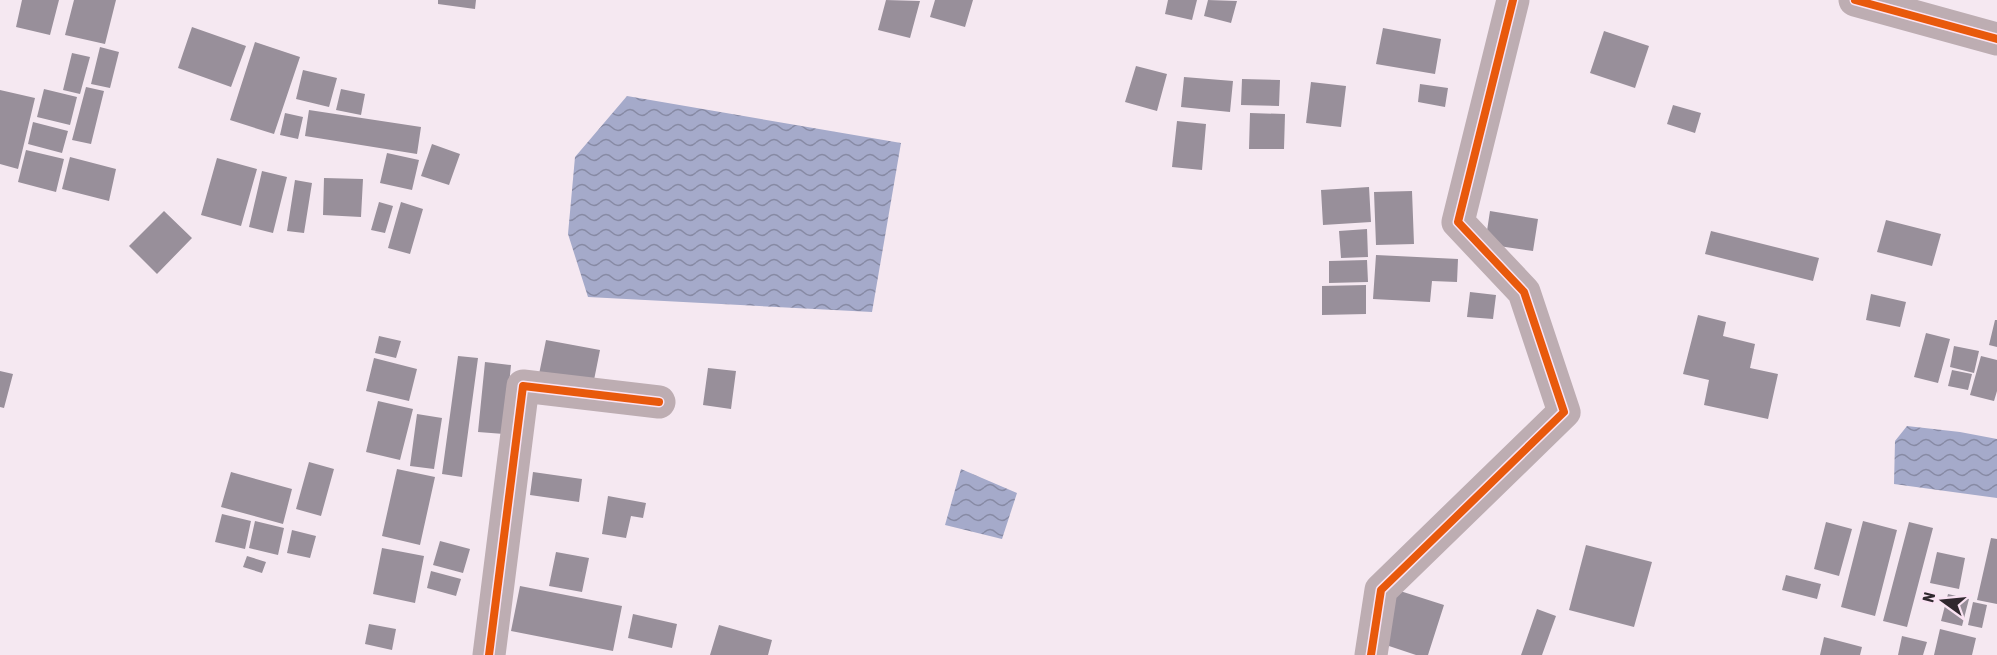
<svg xmlns="http://www.w3.org/2000/svg" width="1997" height="655" font-family="'Asap Condensed',sans-serif">
<defs>
<pattern id="water-waves" width="16" height="10" patternUnits="userSpaceOnUse" patternTransform="scale(1.5)"><rect width="16" height="10" fill="#a5aaca"/><path d="M0 5q4-4 8 0t8 0" fill="none" stroke="#878aa4"/></pattern>
</defs>
<rect width="100%" height="100%" fill="#f5e8f1"/>
<path fill="url(#water-waves)" d="M627 96 901 143 872 312 588 297 568 234 575 157Z
M1907 426 1960 432 1997 439V498L1894 484 1895 441Z
M961 469 1017 493 1002 539 945 525Z"/>
<path fill="#988f9a" d="M22 0H59L50 35 16 27Z
M74 0H116L105 44 65 35Z
M438 0H476L475 9 438 4Z
M886 0 920 1 910 38 878 30Z
M935 0H973L965 27 930 17Z
M1168 0H1197L1192 20 1165 14Z
M1208 0 1237 1 1231 23 1204 16Z
M192 27 246 46 231 87 178 68Z
M1383 28 1441 39 1435 74 1376 64Z
M1604 31 1649 46 1635 88 1590 73Z
M255 42 300 57 274 134 230 120Z
M100 47 119 52 110 88 91 84Z
M72 53 90 57 80 94 63 90Z
M1136 66 1167 74 1157 111 1125 102Z
M303 70 337 78 329 107 296 99Z
M1184 77 1233 81 1230 112 1181 107Z
M1242 79 1280 80 1279 106 1241 105Z
M1311 82 1346 86 1341 127 1306 123Z
M1420 84 1448 88 1445 107 1418 102Z
M86 87 104 91 91 144 72 140Z
M44 89 77 97 70 125 37 117Z
M341 89 365 94 361 115 336 110Z
M0 90 35 98 18 169 0 164Z
M1673 105 1701 113 1695 133 1667 124Z
M309 110 421 127 417 154 305 136Z
M285 113 303 117 298 139 280 135Z
M1250 113 1285 114 1284 149H1249Z
M1177 121 1206 124 1202 170 1172 167Z
M33 122 68 131 62 153 28 144Z
M432 144 460 154 449 185 421 176Z
M26 150 64 159 56 192 18 182Z
M387 153 419 160 412 190 380 183Z
M70 157 116 169 109 201 62 189Z
M217 158 257 169 241 226 201 215Z
M262 171 287 177 273 233 249 227Z
M324 178 363 179 361 217 323 215Z
M295 180 312 183 304 233 287 231Z
M1369 187 1371 222 1323 225 1321 190Z
M1412 191 1414 244 1376 245 1374 192Z
M379 202 393 206 385 233 371 230Z
M401 202 423 209 410 254 388 248Z
M164 211 192 238 157 274 129 246Z
M1490 211 1538 219 1533 251 1485 244Z
M1886 220 1941 234 1932 266 1877 252Z
M1367 229 1368 257 1341 258 1339 231Z
M1711 231 1819 258 1813 281 1705 254Z
M1376 255 1458 259 1457 282 1432 281 1430 302 1373 299Z
M1367 260 1368 282 1329 283V261Z
M1366 285V314L1322 315V286Z
M1470 292 1496 295 1493 319 1467 317Z
M1871 294 1906 302 1900 327 1866 320Z
M1698 315 1726 322 1723 336 1755 344 1750 368 1778 374 1768 419 1704 405 1709 380 1683 374Z
M1995 320H1997V347L1989 345Z
M1926 333 1950 339 1938 383 1914 377Z
M379 336 401 341 396 358 375 353Z
M546 340 600 350 592 390 538 379Z
M1954 346 1979 351 1974 373 1950 367Z
M458 356 478 358 462 477 442 474Z
M1981 356 1997 360V391L1994 401 1970 395Z
M374 358 417 369 409 401 366 391Z
M485 362 511 365 504 434 478 432Z
M708 368 736 371 731 409 703 405Z
M1952 370 1972 374 1968 390 1948 386Z
M0 371 13 374 4 408 0 407Z
M378 401 413 409 400 460 366 452Z
M417 414 442 418 434 469 410 466Z
M309 462 334 469 321 516 296 509Z
M397 469 435 477 420 545 382 536Z
M231 472 292 489 283 524 221 507Z
M533 472 582 479 579 502 530 495Z
M608 496 646 503 643 518 631 516 626 538 602 534Z
M222 514 251 521 245 549 215 542Z
M255 521 284 528 278 555 249 548Z
M1863 521 1897 530 1875 616 1841 607Z
M1826 522 1852 529 1839 576 1814 569Z
M1909 522 1933 528 1907 627 1883 621Z
M292 530 316 536 310 558 287 553Z
M1991 538 1997 539V604L1977 600Z
M440 541 470 549 463 573 433 565Z
M1586 545 1652 562 1634 627 1569 610Z
M382 548 424 556 415 603 373 594Z
M556 552 589 558 582 592 549 586Z
M1937 552 1965 558 1959 589 1930 583Z
M247 556 266 562 262 573 243 567Z
M431 571 461 579 456 596 427 588Z
M1786 575 1821 584 1817 599 1782 590Z
M520 586 622 606 613 651 511 631Z
M1397 590 1444 605 1428 655H1416L1380 643Z
M1948 594 1969 599 1962 626 1941 621Z
M1973 602 1987 605 1982 628 1968 625Z
M1537 609 1556 616 1542 655H1521Z
M633 614 677 624 672 648 628 638Z
M369 624 396 629 392 650 365 644Z
M719 625 772 640 768 655H710Z
M1940 629 1976 638 1972 655H1934Z
M1902 636 1927 642 1923 655H1898Z
M1824 637 1862 647 1860 655H1820Z"/>
<g fill="none" stroke-linecap="round" stroke-linejoin="round">
<path stroke="#bdadb2" stroke-width="33" d="M1855 0 1997 39
M489 655 523 386 659 402
M1371 655 1381 590 1564 412 1524 292 1458 222 1513 0"/>
<defs>
<path id="cycleway" d="M1855 0 1997 39
M489 655 523 386 659 402
M1371 655 1381 590 1564 412 1524 292 1458 222 1513 0"/>
</defs>
<use href="#cycleway" stroke="#fae3f3" stroke-width="11"/>
<use href="#cycleway" stroke="#e8590c" stroke-width="8"/>
</g>
<g transform="translate(1943 601) rotate(285)" stroke="#fae3f3" stroke-width="4.5" paint-order="stroke">
<path d="M0-4.5L10 22L0 15L-10 22Z" fill="#30282e"/>
<text y="-9" font-size="16" font-weight="bold" text-anchor="middle" fill="#30282e">N</text>
</g>
</svg>
